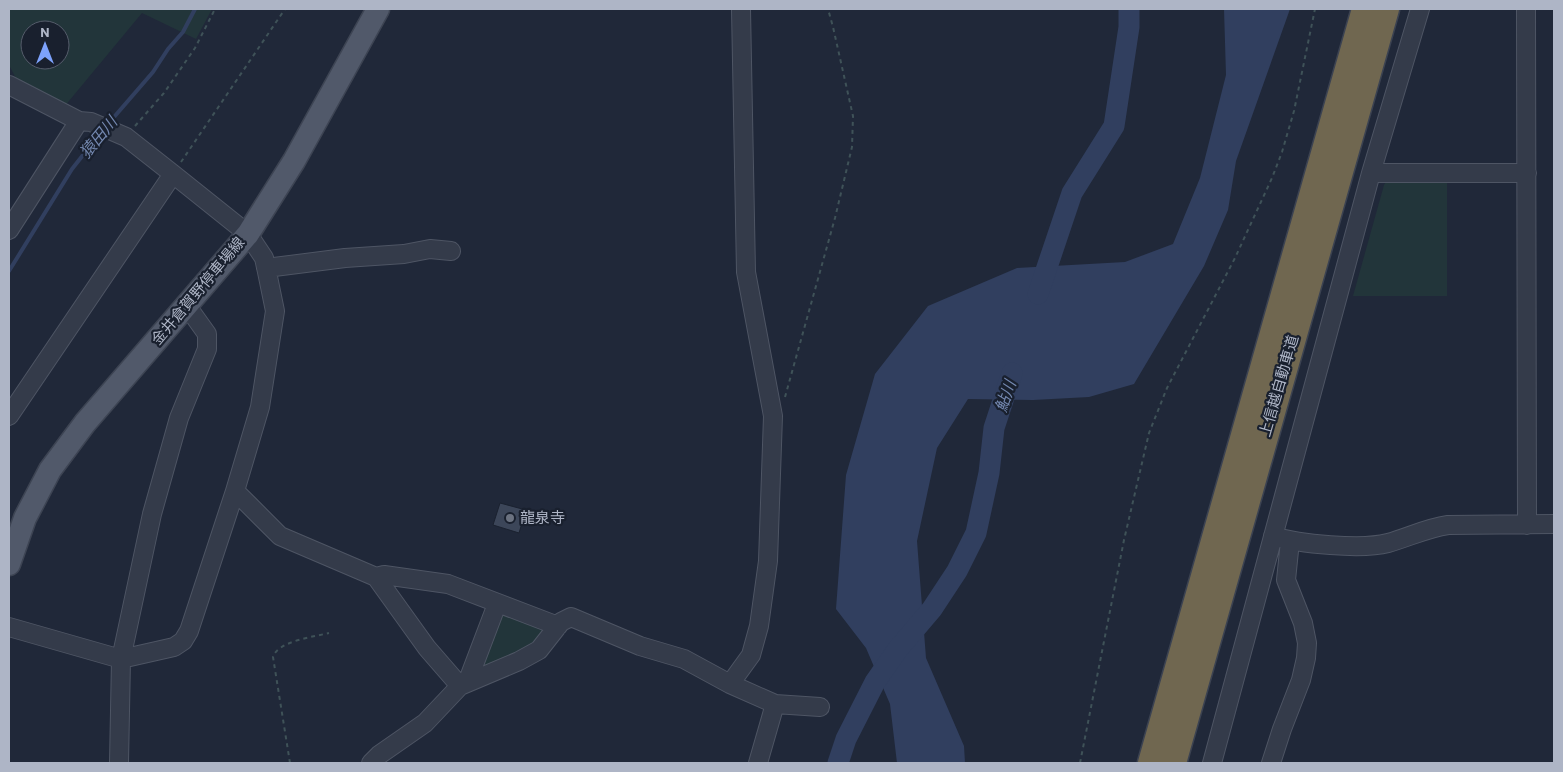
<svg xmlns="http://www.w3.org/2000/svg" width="1563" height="772" font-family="Barlow,'Noto Sans JP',sans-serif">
<rect width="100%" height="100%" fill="#202839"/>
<path fill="#22353a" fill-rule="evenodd" d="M9 9H212L196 39 142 13 64 107 19 84 10 67ZM30 30H60V60H30Z
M1447 179V296H1353L1384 185 1387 180Z
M501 610 549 627 533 649 477 675Z"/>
<path fill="#313f5f" d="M1224 9H1290L1236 161 1228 210 1204 266 1134 384 1089 397 1033 400 968 399 937 448 917 541 926 658 964 746 965 763H897L890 704 866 648 836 609 846 475 875 374 928 306 1017 268 1125 262 1173 244 1200 178 1226 75Z"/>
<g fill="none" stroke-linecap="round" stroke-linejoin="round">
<path stroke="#313f5f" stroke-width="4" d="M108 124 153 72 168 49 183 32 195 9
M9 271 72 169 102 131"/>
<path stroke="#313f5f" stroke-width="21" d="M1038 294 1072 193 1114 126 1129 27V9
M838 763 846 739 875 682 898 649 932 609 957 571 976 533 989 473 994 428 1012 373"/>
</g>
<path fill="#3c4659" stroke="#1b2230" d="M500 503 526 510 519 533 493 525Z"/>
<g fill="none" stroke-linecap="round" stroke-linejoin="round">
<defs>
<path id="minor" d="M1526 9 1527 525
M9 85 79 121 91 122 126 137 173 174 248 234 264 258 267 272 275 311 260 407 235 491 189 631 183 641 174 647 121 659 9 627
M1371 173H1527
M9 230 79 121
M266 268 345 258 404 254 430 249 451 251
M9 416 173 174
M235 491 280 536 376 577 427 648 460 686
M1273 536C1299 544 1362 550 1388 543 1409 537 1427 528 1448 525L1554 524
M376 577 384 575 448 584 558 626
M467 683 497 604
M730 684 751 655 759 626 768 561 773 416 746 272 741 9
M119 763 121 659 152 514 179 418 207 349V334L187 306
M371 763 379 755 425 723 460 686 519 661 539 650 561 622 571 617 640 646 684 659 730 684 775 704 820 707
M758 763 775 704
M1212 763 1371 173 1420 9
M1271 763 1282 729 1301 680 1306 658 1307 643 1303 623 1286 580 1290 541"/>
<path id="major" d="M9 564 25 518 50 470 85 423 248 234 294 161 378 9"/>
<path id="highway" d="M1151 763 1365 9
M1173 763 1386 9"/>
</defs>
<use href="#minor" stroke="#4e5564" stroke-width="20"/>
<use href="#major" stroke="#3d4453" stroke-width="25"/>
<use href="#highway" stroke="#3b4251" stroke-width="29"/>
<path stroke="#3f5258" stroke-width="2" stroke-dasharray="4 4" stroke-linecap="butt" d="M135 126 164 93 195 48 215 9
M181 162 285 9
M785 397 835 218 852 147 853 116 833 27 828 9
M290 763 273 657C278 641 313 637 329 633
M1080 763 1124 540 1149 433 1167 388 1235 258 1272 178 1282 152 1294 111 1315 9"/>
<use href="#minor" stroke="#343b4a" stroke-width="18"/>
<use href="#major" stroke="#51596a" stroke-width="22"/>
<use href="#highway" stroke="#706750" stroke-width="26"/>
</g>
<circle fill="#6b7280" stroke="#19202e" stroke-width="2" cx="510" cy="518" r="5"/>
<g text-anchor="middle" stroke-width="4.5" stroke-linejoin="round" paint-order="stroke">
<g font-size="15" fill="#aeb5c6" stroke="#19202e">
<text transform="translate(198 291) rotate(-50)" y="5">金井倉賀野停車場線</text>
<text transform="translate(1279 386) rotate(-74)" y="5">上信越自動車道</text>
</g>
<g font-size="15" fill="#aeb5c6" stroke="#19202e" text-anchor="start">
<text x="520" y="523">龍泉寺</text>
</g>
<g font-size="16" font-style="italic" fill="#7488b0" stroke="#19202e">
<text transform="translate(98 137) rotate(-50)" y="6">猿田川</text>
<text transform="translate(1005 396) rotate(-71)" y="6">鮎川</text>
</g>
</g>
<rect width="1563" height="772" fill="none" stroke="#aeb5c6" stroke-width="20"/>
<g transform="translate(45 45)"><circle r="24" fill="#19202e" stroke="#555c6b"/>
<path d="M0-4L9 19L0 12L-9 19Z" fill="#7da2fc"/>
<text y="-8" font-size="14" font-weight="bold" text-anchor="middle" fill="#aeb5c6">N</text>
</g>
</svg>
